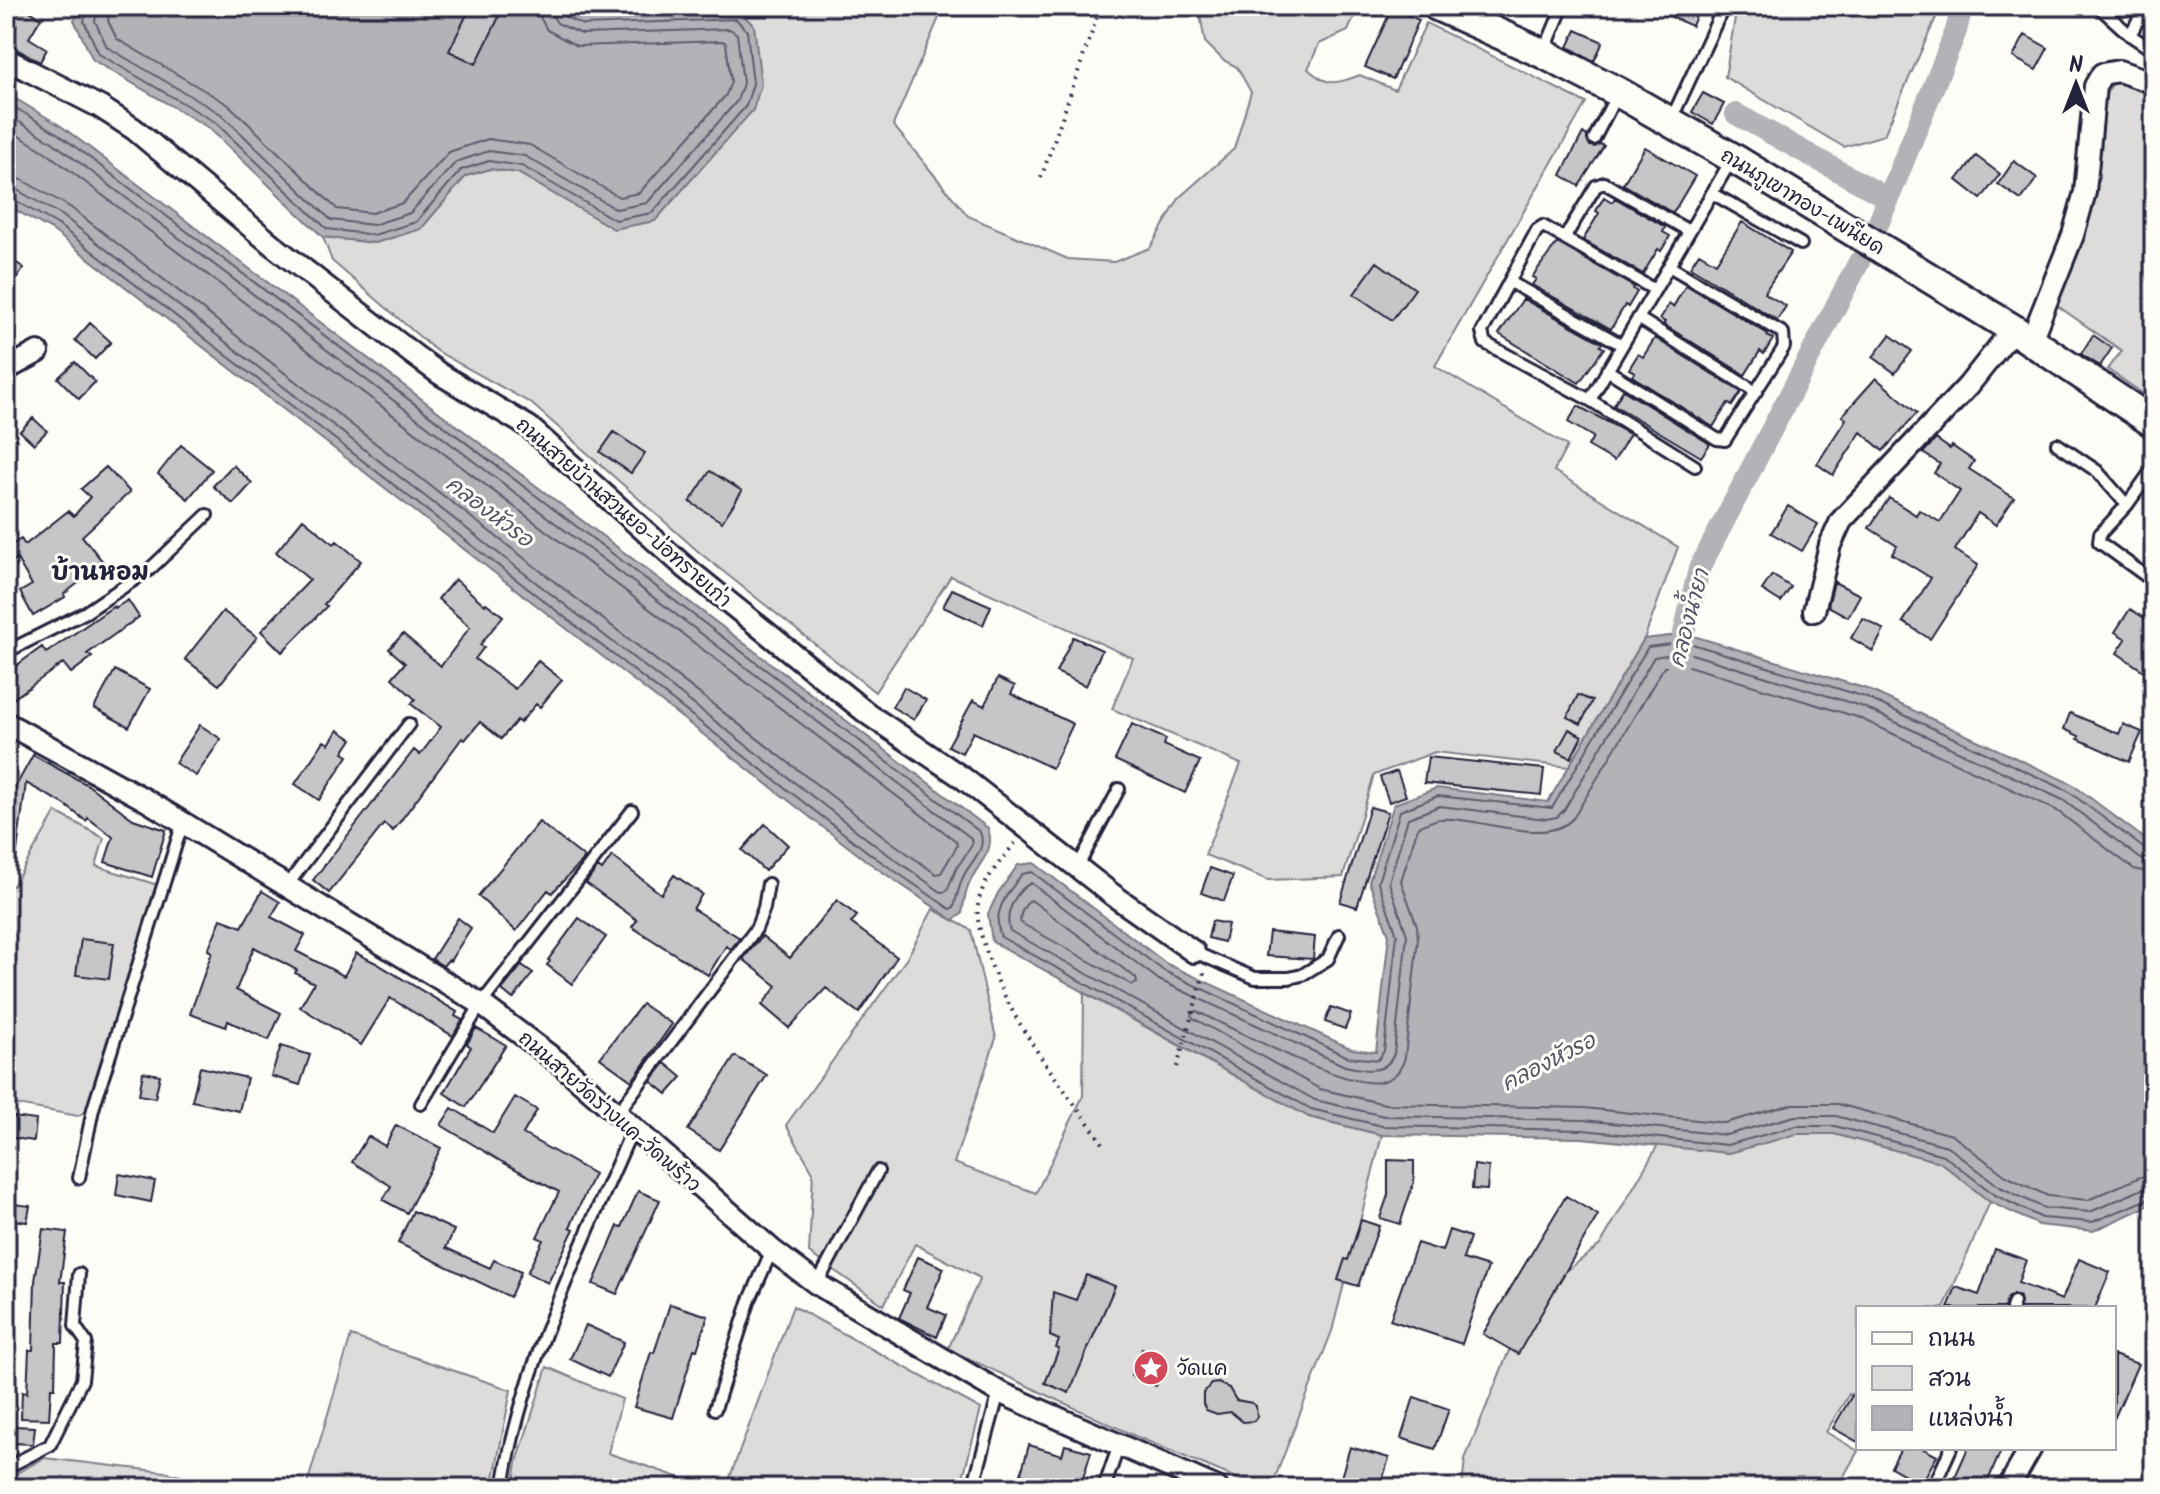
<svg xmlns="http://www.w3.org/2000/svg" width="2160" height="1494" font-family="Kalam,'Playpen Sans Thai',sans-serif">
<rect width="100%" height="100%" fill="#fdfcf7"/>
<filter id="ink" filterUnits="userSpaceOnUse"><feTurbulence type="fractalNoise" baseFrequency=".0125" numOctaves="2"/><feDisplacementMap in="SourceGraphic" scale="16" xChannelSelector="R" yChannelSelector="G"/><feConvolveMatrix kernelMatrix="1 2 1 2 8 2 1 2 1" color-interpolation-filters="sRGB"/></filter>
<g filter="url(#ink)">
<path fill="#dddcdb" stroke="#807f8b" stroke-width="2" d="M661 6H944L893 125 968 216 1068 259 1114 262 1150 248 1180 197 1234 149 1251 92 1237 67 1223 60 1205 42 1200 14 1191 6H1359L1348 31 1319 44 1308 69C1328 87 1336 84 1360 75L1395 90 1426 23 1586 103 1435 366 1567 446 1554 471 1678 547 1644 639 1569 767 1435 752 1374 775 1343 877 1268 880 1205 855 1241 764 1112 709 1133 658 951 576 875 692 700 553 532 404 435 350 332 261 323 237 375 243 421 229 466 176 490 169 518 173 614 229 739 11 658 14Z
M1737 6H1941L1884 135 1844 147 1725 77Z
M2126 81 2154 94V401L2107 369 2122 351 2055 304 2094 191 2105 95 2113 83Z
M56 812 104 838 96 866 158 885 92 1107 78 1116 6 1103V886H13Z
M933 909 971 930 996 1038 954 1163 1036 1193 1083 1096 1084 993 1309 1117 1382 1135 1332 1331 1271 1488H1260L1135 1436 948 1349 980 1278 915 1244 884 1305 809 1253 813 1172 786 1125 907 958Z
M1797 1134H1834L1940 1162 1990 1202 1944 1308H1858V1399L1849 1394 1826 1432 1858 1451 1837 1488H1462L1465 1459 1530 1299 1600 1245 1658 1145 1729 1153Z
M793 1306 981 1409 960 1488H726Z
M351 1336 511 1390 492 1488H306Z
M547 1367 622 1399 608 1453 710 1488H513L517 1462Z
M44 1458 165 1472 224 1487 246 1488H6V1479Z"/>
<path fill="#b2b2b7" stroke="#787885" stroke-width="2" d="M81 6H562L584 17 738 11 754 25 761 85 753 110 655 221 614 229 518 173 490 169 466 176 421 229 375 243 323 237 209 128 93 60 74 20Z
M6 93 61 126 988 828C995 849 983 858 973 876 966 888 964 900 962 914L953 920 868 862 52 230 6 205Z
M1687 634 1867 689 2072 784 2154 846V1203L2093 1231 2039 1225 1990 1202 1940 1162 1834 1134H1797L1729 1153 1582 1138 1382 1135 1309 1117 992 941 988 914 998 893 1018 865 1034 863 1167 964 1352 1049 1376 1052 1389 935 1369 882 1394 804 1437 788 1548 802 1644 639Z"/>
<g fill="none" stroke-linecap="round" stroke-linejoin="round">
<path stroke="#5c5c6d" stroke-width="2" d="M88 6 84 21 99 54 215 122 327 229 374 235 416 222 461 170 489 161 522 166 615 220 652 213 746 106 753 84 747 31 736 19 583 25 564 16 561 6
M98 6 95 21 107 47 221 114 331 220 373 225 410 213 456 162 489 151 525 156 616 209 647 203 737 101 743 83 737 34 730 29 582 34 557 23 552 15 551 6
M110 6 108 21 117 39 229 105 337 209 372 213 403 203 449 152 488 139 530 145 619 197 639 193 726 95 731 82 726 43 722 41 577 46 547 30 541 19 539 6
M6 102 57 133 980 832C987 849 972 860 964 875 959 885 957 896 954 907L950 909 873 856 57 224 12 199H6
M6 114 51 141 971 838 972 845 956 869 947 891 941 892 879 848 63 216 17 190 6 189
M6 128 44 151 956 841 957 846 941 873 936 874 886 838 70 207 22 180 6 177
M2154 852 2146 850 2068 791 1865 697 1686 642 1648 647 1552 808 1438 796 1400 811 1378 882 1397 935 1384 1051 1378 1060 1348 1057 1164 971 1032 872 1022 874C1007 894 991 912 1001 937L1311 1109 1382 1126 1583 1130 1727 1145 1796 1126H1835L1943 1155 1995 1195 2042 1218 2092 1222 2154 1197
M2154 862 2141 859 2063 800 1861 706 1685 652 1654 657 1564 810 1557 817 1546 819 1440 806 1408 818 1389 882 1407 935 1394 1054C1385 1076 1364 1070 1345 1066L1159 980 1031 883C1015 891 1004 914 1010 931L1315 1100 1384 1116 1583 1120 1726 1135 1795 1116H1836L1947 1146 2000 1187 2044 1208 2090 1212 2145 1188 2154 1187
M2154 874 2134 869 2056 810 1857 717 1685 665 1664 667 1574 817C1548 849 1478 816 1441 819 1434 819 1425 824 1418 827L1401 881 1417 926 1418 938 1405 1057C1402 1069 1394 1079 1380 1082 1346 1089 1232 1028 1196 1011L1191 1015 1193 1018 1320 1089 1385 1104 1584 1108 1725 1123 1793 1104H1838L1952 1135 2006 1176 2048 1196 2088 1200 2140 1177 2154 1175
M1031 900 1136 978 1137 983 1132 985 1021 923C1018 915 1025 904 1031 900Z"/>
<path stroke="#b2b2b7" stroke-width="22" d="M1736 114 1889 199
M1879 222 1956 31 1962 6
M1677 663 1699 569 1859 262"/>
</g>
<path fill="#c6c6c8" stroke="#22223b" stroke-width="2" d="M6 6H22L41 18 29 38 47 49 40 62 6 43Z
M471 6H477L499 17 476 64 449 51Z
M1646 6H1700L1692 26Z
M1392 8 1419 20 1393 79 1365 67Z
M1576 30 1603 42 1594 61 1568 47Z
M2025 35 2048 48 2036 70 2013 57Z
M1703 93 1724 104 1713 124 1692 112Z
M1583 133 1587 136 1590 146 1595 147 1600 144 1604 146 1579 186 1561 175Z
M1645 147 1695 176 1673 213 1623 184Z
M1976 156 2000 174 1981 199 1957 180Z
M2014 161 2037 178 2021 200 1998 184Z
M1604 197 1612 202 1615 198 1665 227 1663 232 1670 236 1661 251 1658 249 1643 274 1583 240 1599 213 1596 211Z
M1742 222 1791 252 1764 293 1786 306 1777 320 1690 267 1699 253 1716 263Z
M1557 243 1634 287 1633 289 1637 292 1628 307 1625 305 1611 329 1532 285 1536 279 1532 277Z
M6 256 24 268 6 294Z
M1377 262 1415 289 1392 320 1354 294Z
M1686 285 1768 334 1767 336 1773 339 1764 354 1760 351 1745 375 1663 324 1665 322 1660 319 1669 304 1673 307Z
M1523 299 1602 343 1600 346 1604 348 1579 383 1499 334Z
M90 323 111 342 95 359 75 340Z
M1890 335 1912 351 1895 373 1873 357Z
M2093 335 2112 348 2100 366 2081 354Z
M1655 338 1741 392 1732 406 1728 403 1713 427 1632 376 1635 372 1629 369 1638 354 1643 357Z
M75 362 95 382 79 399 58 378Z
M1876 378 1917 413 1883 451 1861 432 1833 475 1817 464 1846 419 1842 416Z
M1623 390 1710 444 1701 457 1614 405Z
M1578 406 1630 434 1614 461 1588 446 1593 437 1568 422Z
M33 418 47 431 34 444 20 431Z
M614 432 645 453 631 473 600 452Z
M1936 439 1950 449 1952 446 1974 461 1969 469 2014 498 1996 525 1978 513 1955 550 1978 565 1930 639 1903 622 1931 578 1892 554 1897 546 1869 528 1889 498 1916 515 1919 510 1940 522 1960 491 1934 473 1940 464 1923 453Z
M181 445 212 470 188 499 158 474Z
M233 465 252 483 233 504 213 486Z
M106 467 130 492 82 536 104 563 64 594 65 597 33 616 20 592 32 585 17 559 6 565V548L21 539 25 545 68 511 74 516 90 497 81 489Z
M710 471 742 491 722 522 690 502Z
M1788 506 1818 524 1802 551 1771 533Z
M303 519 334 544 337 541 361 561 324 604 327 606 282 652 261 631 310 580 276 552Z
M1772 575 1791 587 1781 602 1762 590Z
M455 579 485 605 486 603 503 616 480 645 484 647 475 659 515 689 538 661 562 680 540 707 536 704 520 723 517 720 501 739 480 722 465 740 462 738 393 831 384 824 329 893 313 880 414 750 420 755 441 727 411 704 415 699 392 678 405 663 389 649 403 634 441 666 470 627 438 599Z
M1834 582 1860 595 1848 617 1828 606Z
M952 589 991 606 983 625 943 607Z
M128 600 139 617 87 654 92 657 71 673 63 663 6 704V673L42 647 46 653 114 606 115 608Z
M2130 609 2154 624V678L2117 653 2126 639 2115 632Z
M223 611 257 637 219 685 185 659Z
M1863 618 1884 630 1873 651 1851 638Z
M1073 637 1102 650 1086 686 1056 672Z
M115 670 150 689 129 727 94 708Z
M998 678 1015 686 1011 694 1073 724 1052 768 973 732 962 753 948 746 973 700 984 706Z
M904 687 926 700 914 720 892 707Z
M1578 695 1592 701 1581 724 1567 717Z
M2070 713 2119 734 2123 724 2142 732 2129 762 2078 739 2079 736 2064 729Z
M1132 724 1166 739 1164 745 1200 761 1185 793 1115 760Z
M200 725 221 739 196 776 175 763Z
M1569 729 1582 736 1571 758 1557 751Z
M338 730 352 739 343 753 348 756 319 800 295 784 324 741 329 744Z
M33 755 88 785 133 819 166 830 152 877 105 862 113 837 88 818 86 821 64 804 26 783 16 858 6 857V804Z
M1428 757 1544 769 1541 795 1424 783Z
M1397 771 1406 796 1389 802 1380 777Z
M1370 807 1388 812 1357 907 1340 902Z
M539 822 585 858 552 893 548 890 516 931 478 896Z
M765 824 788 845 765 871 742 850Z
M612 856 661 894 674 875 702 894 693 909 740 938 731 949 726 946 708 975 632 927 637 920 586 883 598 867 602 870Z
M1210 868 1233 876 1224 901 1201 893Z
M262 891 280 902 271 917 305 935 296 951 344 976 356 953 376 963 457 1012 455 1016 462 1020 453 1036 390 998 361 1045 300 1007 314 983 295 973 297 970 254 947 236 990 281 1013 269 1040 228 1021 226 1027 190 1014 212 952 208 950 221 919 242 927Z
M837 900 857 916 851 923 897 957 859 1013 826 988 789 1028 762 1005 777 986 743 959 762 936 790 958Z
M458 918 471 928 450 961 448 960 443 966 432 959Z
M579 918 606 937 572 984 547 965 550 961 548 960Z
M1212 921 1228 924 1224 942 1208 938Z
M1269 932 1315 937 1313 959 1266 956Z
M81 939 114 943 109 979 76 975Z
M522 965 533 973 513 999 502 990Z
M642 1004 672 1024 632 1081 600 1058Z
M1331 1007 1351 1014 1345 1029 1325 1022Z
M476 1028 506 1045 466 1107 444 1093 471 1047 467 1044Z
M281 1046 310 1055 300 1085 271 1076Z
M735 1056 767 1075 719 1150 688 1130Z
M665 1063 682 1077 667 1094 651 1081Z
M200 1067 247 1078 239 1111 192 1101Z
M143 1072 160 1075 155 1098 139 1095Z
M515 1097 537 1110 523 1134 594 1174 570 1227 574 1229 548 1283 527 1273 543 1240 537 1237 559 1192 502 1162 441 1125 452 1108 493 1133Z
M6 1116 36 1120 34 1141 6 1137Z
M396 1125 441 1148 407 1213 383 1200 391 1186 352 1162 368 1136 385 1146Z
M1388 1160 1414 1161V1182L1400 1224 1380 1218 1388 1195Z
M1474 1165 1489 1167 1487 1190 1472 1189Z
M119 1174 155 1181 151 1202 116 1195Z
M638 1191 660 1200 617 1294 593 1284 618 1226 622 1227Z
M1566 1196 1598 1215 1518 1354 1483 1334Z
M6 1203 30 1206 27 1222 6 1219Z
M413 1211 454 1230 446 1248 490 1268 494 1260 521 1272 510 1297 398 1243Z
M1361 1220 1379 1226 1358 1286 1338 1280 1345 1259 1348 1260Z
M43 1229 67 1232 60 1282H65L63 1343H56L55 1388H51L49 1419 21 1418 22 1392 27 1393 29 1350H33L35 1281Z
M1449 1230 1470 1237 1463 1259 1488 1267 1462 1344 1390 1320 1417 1243 1442 1251Z
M1995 1249 2026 1260 2018 1283 2062 1300 2079 1259 2110 1272 2095 1308H2020V1297L2013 1294 2007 1299 2004 1308H1948L1956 1287 1979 1295Z
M918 1257 944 1268 927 1307 946 1315 937 1337 899 1318 910 1293 903 1290Z
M1086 1275 1115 1286 1069 1393 1045 1383 1059 1349 1056 1348 1059 1340 1050 1336 1053 1292 1076 1300Z
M670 1304 708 1316 697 1350 694 1349 673 1418 634 1407 651 1352 654 1353Z
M586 1325 624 1342 608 1377 570 1359Z
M1142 1349 1167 1360 1156 1386 1131 1376Z
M2114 1355 2138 1364 2114 1419Z
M1218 1383 1229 1388 1236 1400 1252 1403 1256 1406 1257 1417 1254 1421 1243 1422 1231 1412 1217 1414 1206 1410 1203 1404V1393L1211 1384Z
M1858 1385V1442L1833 1428Z
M1414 1397 1449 1409 1435 1449 1401 1438Z
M13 1426 35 1427 33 1444 12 1443Z
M1029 1445 1062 1455 1065 1445 1091 1452 1080 1488H1017Z
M1350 1447 1389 1458 1380 1488H1353L1339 1484Z
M1901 1448H1922L1937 1456 1921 1484 1891 1467Z
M1968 1448H2002L1985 1488H1950Z"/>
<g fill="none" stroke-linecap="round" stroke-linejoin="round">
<defs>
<path id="service" d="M2098 6 2130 35 2154 51
M2130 35 2146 6
M1544 52 1563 6
M1671 120 1724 6
M1594 139 1617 94
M1712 193 1801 244
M1565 237 1596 186 1604 183 1689 231
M1510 282 1622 345
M1655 290 1543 226 1537 230 1482 332 1485 343 1590 400 1695 466
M1638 318 1756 392
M1607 370 1717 439 1725 440 1784 347 1783 333 1669 266
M1590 400 1732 159
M2057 444 2097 471 2127 505
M2154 467 2127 505 2100 534 2099 542 2146 576 2154 578
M6 652 86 612 150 569 207 515
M1077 868 1119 789
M286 887 409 724
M1194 952 1255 978H1289L1302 975 1328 959 1339 935
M421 1104 481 1004 632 811
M616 1115 756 929 764 908 768 884
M79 1178 93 1109 183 822
M817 1284 878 1171
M2012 1308 2014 1302
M715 1409 749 1302 772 1250
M6 1468 50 1445 82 1380 86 1342 75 1326 79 1274
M503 1488C521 1366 584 1242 632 1130
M973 1488 999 1392
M1104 1488 1119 1445
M1933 1488 1951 1448"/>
<path id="minor" d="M6 59 100 107 134 129 275 247 414 355 440 374 529 427 686 568 868 714 963 778 1113 895 1194 952
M2031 340 2073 235 2085 192 2095 86 2102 74 2119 71 2154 83
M6 373 7 369 38 352
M1814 611 1830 545 1841 521 1968 386 2013 329
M6 723 144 799 481 1004 562 1065 772 1250 817 1284 999 1392 1217 1488
M2008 1488 2031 1448"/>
<path id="secondary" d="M1437 6 1544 54 1618 92 1733 158 2013 329 2154 423"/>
</defs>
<use href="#service" stroke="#22223b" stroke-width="16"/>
<use href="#minor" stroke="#22223b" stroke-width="26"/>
<use href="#secondary" stroke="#22223b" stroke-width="34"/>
<path stroke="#22223b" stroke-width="4" stroke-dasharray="2 6" stroke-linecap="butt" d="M1041 178 1101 6
M1015 843C1001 861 981 882 978 905 976 920 981 934 985 947 1008 1022 1060 1082 1104 1145
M1177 1067 1204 973"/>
<use href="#service" stroke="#fdfcf7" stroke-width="10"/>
<use href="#minor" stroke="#fdfcf7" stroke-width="20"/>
<use href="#secondary" stroke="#fdfcf7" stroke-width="28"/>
</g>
</g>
<defs>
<symbol id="sight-disc" viewBox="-11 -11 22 22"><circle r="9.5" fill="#d1495b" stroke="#fdfcf7"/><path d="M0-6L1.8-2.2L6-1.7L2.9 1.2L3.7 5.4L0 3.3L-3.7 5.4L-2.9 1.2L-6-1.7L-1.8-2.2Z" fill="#fff"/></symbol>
</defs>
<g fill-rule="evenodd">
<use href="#sight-disc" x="1131" y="1348" width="40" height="40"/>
</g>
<g text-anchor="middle" stroke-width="6" stroke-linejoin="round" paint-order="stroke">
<g font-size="20" fill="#22223b" stroke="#fdfcf7">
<text transform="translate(1803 201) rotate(31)" y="7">ถนนภูเขาทอง-เพนียด</text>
<text transform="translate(624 512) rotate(41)" y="7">ถนนสายบ้านสวนยอ-บ่อทรายเก่า</text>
<text transform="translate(610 1111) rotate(41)" y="7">ถนนสายวัดร่างแค-วัดพร้าว</text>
</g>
<g font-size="20" fill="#22223b" stroke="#fdfcf7" text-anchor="start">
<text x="1177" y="1375">วัดแค</text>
</g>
<g font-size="22" font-style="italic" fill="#545466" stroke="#fdfcf7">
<text transform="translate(490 511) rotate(37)" y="8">คลองหัวรอ</text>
<text transform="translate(1688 618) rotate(-75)" y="8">คลองน้ำยา</text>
<text transform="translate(1548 1061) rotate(-27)" y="8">คลองหัวรอ</text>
</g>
<g font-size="24" font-weight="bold" fill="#22223b" stroke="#fdfcf7">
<text x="100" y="580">บ้านหอม</text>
</g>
</g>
<rect width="2160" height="1494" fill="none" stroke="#fdfcf7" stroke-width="32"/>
<rect x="16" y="16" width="2128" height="1462" fill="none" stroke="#22223b" stroke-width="3" filter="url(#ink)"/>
<rect x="1856" y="1306" width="260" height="144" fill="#fdfcf7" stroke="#a5a5ac" stroke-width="2"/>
<rect x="1872" y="1332" width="40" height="12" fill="#fdfcf7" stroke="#a5a5ac" stroke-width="2"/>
<text x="1928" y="1346" font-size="24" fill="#22223b">ถนน</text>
<rect x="1872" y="1366" width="40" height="24" fill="#dddcdb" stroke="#a5a5ac" stroke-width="2"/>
<text x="1928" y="1386" font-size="24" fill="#22223b">สวน</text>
<rect x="1872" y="1406" width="40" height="24" fill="#b2b2b7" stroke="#a5a5ac" stroke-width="2"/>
<text x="1928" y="1426" font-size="24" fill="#22223b">แหล่งน้ำ</text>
<g transform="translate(2076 84)" stroke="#fdfcf7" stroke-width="6" paint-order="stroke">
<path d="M0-6L14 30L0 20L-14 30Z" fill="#22223b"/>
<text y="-12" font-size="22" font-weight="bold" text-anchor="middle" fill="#22223b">N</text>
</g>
</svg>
